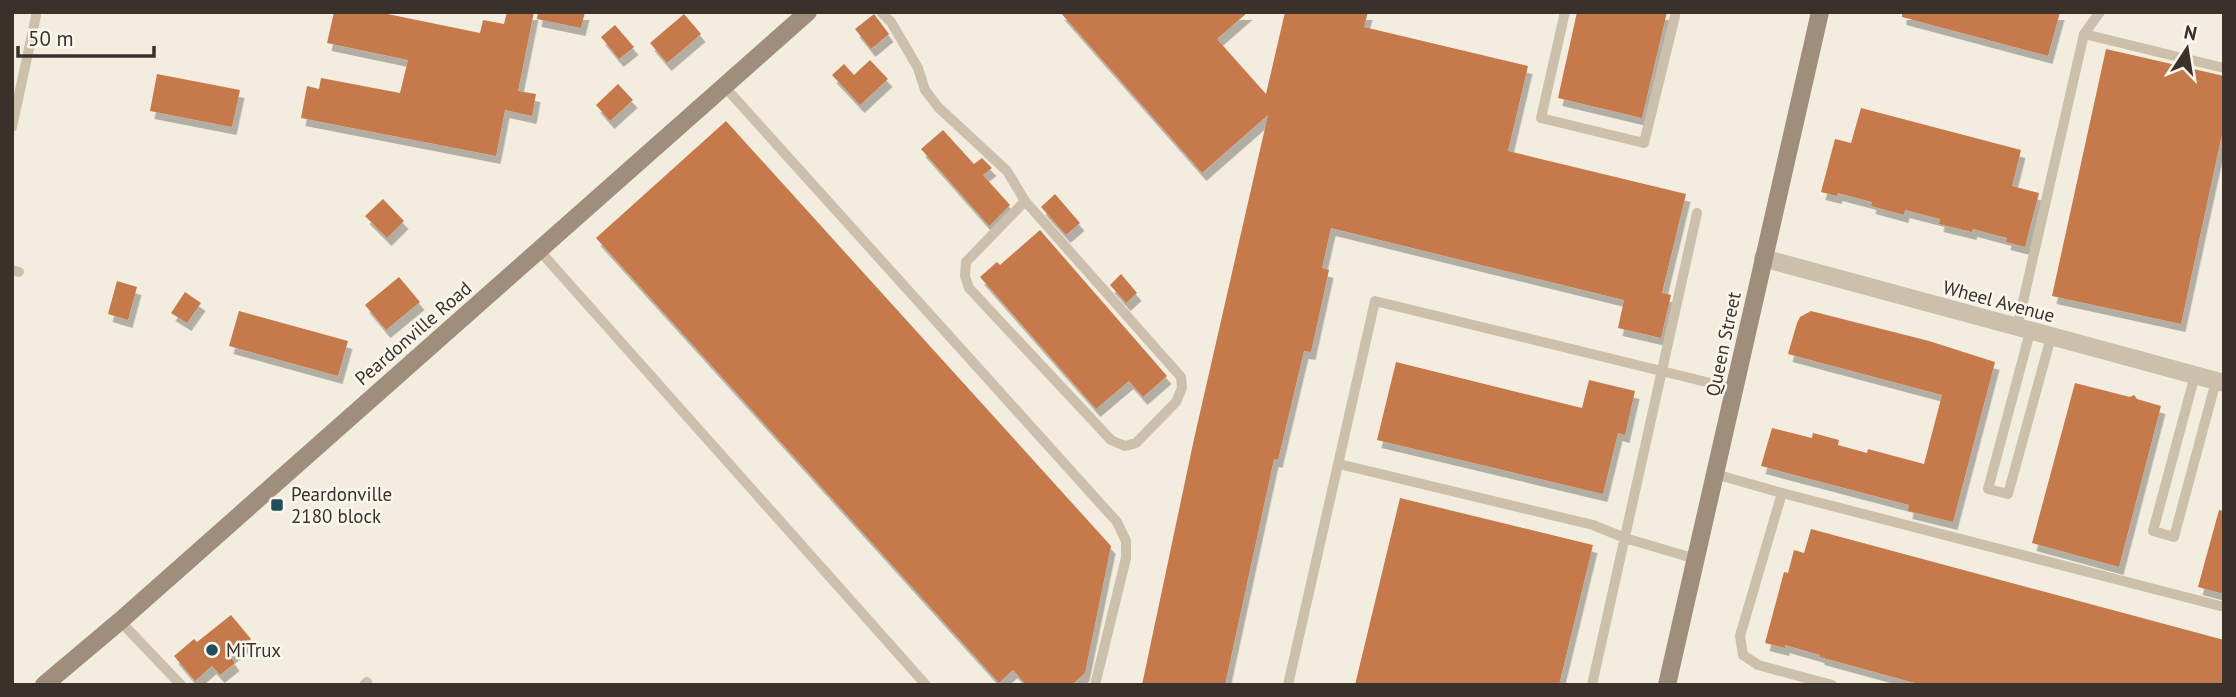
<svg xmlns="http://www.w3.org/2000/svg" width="2236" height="697" font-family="'PT Sans',sans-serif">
<defs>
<filter id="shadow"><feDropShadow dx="4.5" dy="8" stdDeviation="0" flood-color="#0004"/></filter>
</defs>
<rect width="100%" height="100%" fill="#f3ede0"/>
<path fill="#c67a4b" filter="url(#shadow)" d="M334 12H378L480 33 483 20 504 24 507 12H534L518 91 536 94 532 116 505 110 496 156 301 118 307 86 319 89 321 78 400 93 408 60 327 43Z
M538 12H585L581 28 537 19Z
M1060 12H1248L1217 39 1266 94 1285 12H1368L1364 27 1528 66 1508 151 1686 194 1662 293 1671 295 1661 338 1618 328 1624 300 1331 228 1322 268 1329 270 1311 352 1304 351 1278 460 1274 459 1225 685H1142L1194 439 1268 115 1202 173Z
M1577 12H1667L1642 118 1558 98Z
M1902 12H2060L2048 56 1902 17Z
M684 14 701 34 667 63 650 43Z
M874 14 889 34 871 49 855 29Z
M615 25 634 47 619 59 601 37Z
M2106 49 2224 76V125L2181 324 2052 296Z
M870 60 888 79 860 105 832 75 844 64 854 75Z
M157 74 240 90 232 127 150 111Z
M618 84 633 100 610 121 596 105Z
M1861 108 2021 150 2012 186 2039 193 2025 247 2006 242 2007 238 1973 229 1972 232 1939 224 1940 219 1905 210 1904 215 1871 206 1872 202 1838 193 1837 196 1821 192 1835 139 1851 143Z
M726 121 1111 546 1085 673 1072 685H1026L1013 670 999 683 596 238Z
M943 130 974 164 982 158 992 168 983 175 1010 205 989 226 921 149Z
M1055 194 1080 223 1066 235 1041 207Z
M383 199 404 221 387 238 365 216Z
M1040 230 1167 376 1143 397 1129 381 1096 409 980 277 997 262 1000 265Z
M1121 274 1137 293 1126 303 1110 285Z
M399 277 420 302 386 330 365 305Z
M117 281 137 287 128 320 108 314Z
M185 292 201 303 187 323 171 313Z
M239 311 348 341 338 376 229 346Z
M1811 311 1929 341 1995 362 1953 522 1908 511 1909 505 1761 466 1772 428 1812 438 1813 433 1839 440 1838 445 1867 453 1868 449 1924 464 1942 395 1788 354 1797 323 1800 317Z
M1396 362 1582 408 1589 380 1635 391 1625 435 1618 433 1603 494 1377 440Z
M2075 383 2130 397 2134 395 2137 399 2161 406 2119 567 2032 543Z
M1400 498 1593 545 1559 685H1355Z
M2219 510 2224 511V594L2198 587Z
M1811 529 2224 640V685H1922L1820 657V655L1785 645V648L1765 643 1784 572 1788 573 1794 550 1804 553Z
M231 615 251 639 230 656 235 663 220 675 212 666 195 681 174 656 194 639 197 642Z"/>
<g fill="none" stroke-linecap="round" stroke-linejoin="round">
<path stroke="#ccbfab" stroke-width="10" d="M881 12 891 22 918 68 925 90 938 107 1007 171 1025 201 1181 377 1182 388 1176 402 1136 443 1125 446 1111 440 969 288 965 276 966 262 1025 201
M1565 12 1541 118 1644 143 1675 16
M2100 12 2084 34 2224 68
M724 86 1117 522 1126 541V558L1095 685
M12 127 36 16
M539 250 926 685
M12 270 19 272
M2017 328 2084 34
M2030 332 1988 489 2008 494 2051 337
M2195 375 2153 531 2174 537 2216 381
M1339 464 1593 525 1625 538 1696 559
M1715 474 1782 493 2224 607
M1782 493 1740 636 1743 655 1758 665 1832 685
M120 621 181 685
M364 685 367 682
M1288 685 1375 301 1735 389
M1592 685 1697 213"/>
<path stroke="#ccbfab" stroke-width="18" d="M1763 258 2224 383"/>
<path stroke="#a08e7c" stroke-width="18" d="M44 685 120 621 808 12
M1667 685 1820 12"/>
</g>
<g fill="#1f4f5c" stroke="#faf6ed" stroke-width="2.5">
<rect x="270" y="498" width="14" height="14" rx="3.5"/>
<circle cx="212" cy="650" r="7"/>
</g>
<g text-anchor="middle" stroke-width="5" stroke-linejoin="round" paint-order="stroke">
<g font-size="19" fill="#3a312a" stroke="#faf6ed">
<text transform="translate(1999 301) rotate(15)" y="7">Wheel Avenue</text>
<text transform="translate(413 333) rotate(-41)" y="7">Peardonville Road</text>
<text transform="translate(1723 344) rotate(-78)" y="7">Queen Street</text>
</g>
<g font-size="19" fill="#3a312a" stroke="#faf6ed" text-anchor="start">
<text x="291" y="501">Peardonville<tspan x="291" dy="22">2180 block</tspan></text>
<text x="226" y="657">MiTrux</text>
</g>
</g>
<rect width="2236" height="697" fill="none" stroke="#3a312a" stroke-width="28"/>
<g transform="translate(2187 49) rotate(12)" stroke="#faf6ed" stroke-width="5" paint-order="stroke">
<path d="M0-5L12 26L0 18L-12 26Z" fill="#3a312a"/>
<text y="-10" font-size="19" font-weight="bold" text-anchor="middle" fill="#3a312a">N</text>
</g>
<path d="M18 46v10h136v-10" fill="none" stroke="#3a312a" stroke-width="3.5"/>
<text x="28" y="46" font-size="21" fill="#3a312a" stroke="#faf6ed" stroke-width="5" paint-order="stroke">50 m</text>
</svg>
